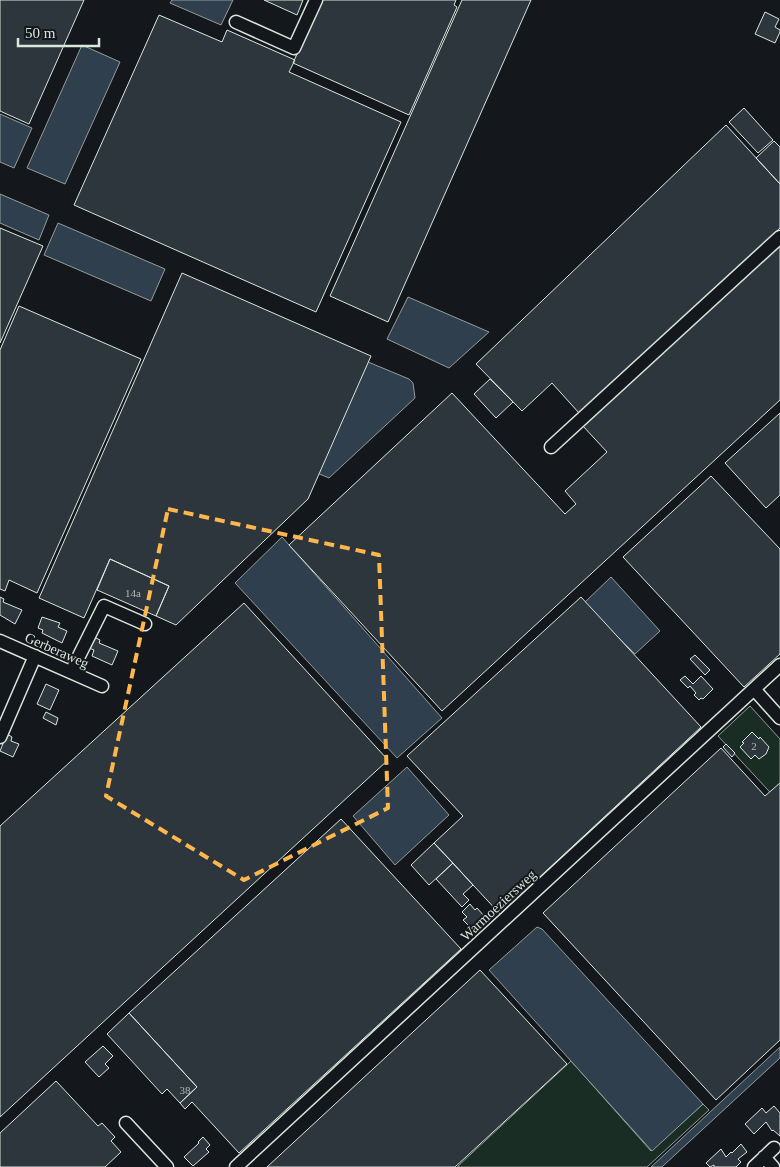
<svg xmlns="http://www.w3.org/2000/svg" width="780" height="1167" font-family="'Times New Roman',serif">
<rect width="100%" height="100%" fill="#14181c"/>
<path fill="#1a2d24" stroke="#939e99" d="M750 706 780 739V803L718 736Z
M571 1061 651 1151 703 1104 709 1110 647 1167H457Z"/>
<path fill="#2f3f4d" stroke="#939e99" d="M172 0H233L221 25 170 3Z
M82 45 120 62 65 184 27 168Z
M0 114 32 128 14 168 0 162Z
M0 194 49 215 39 240 0 223Z
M58 223 165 269 151 301 44 255Z
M408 297 489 332 449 368 387 339Z
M332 347 409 379 413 383 415 398 329 478 282 458Z
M282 537 442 718 397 758 235 583Z
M611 577 660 631 635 654 584 603Z
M407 767 449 815 395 865 353 816Z
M537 927 542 929 703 1104 652 1151 489 970Z
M780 1047V1058L664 1165 662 1167H651Z"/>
<path fill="#2c363c" stroke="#d8e6dc" d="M0 0H84L29 124 0 111Z
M264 0H303L297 15Z
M321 0H456L454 5 457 7 409 115 293 63Z
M462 0H531L388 322 330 296Z
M765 12 779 19 775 27 780 30V32L775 43 755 34Z
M159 15 222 42 227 30 295 60 289 72 401 122 316 312 74 205Z
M744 108 773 140 758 153 729 122Z
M726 125 780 184V228L579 413 552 383 522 411 476 364Z
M774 141 780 147V184L756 158Z
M0 228 43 246 0 343Z
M780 241V400L442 711 289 545 452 393 565 514 576 504 565 491 607 452 582 425Z
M182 273 371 356 308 499 176 625 156 616 169 586 110 559 84 618 39 598Z
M19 306 141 359 37 593 9 580 5 591 0 589V350Z
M490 379 513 402 496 418 474 394Z
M780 413V495L766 508 725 463Z
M711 476 780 549V654L744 687 623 557Z
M110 559 169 586 156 616 97 590Z
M0 597 4 599 3 602 22 610 15 624 0 615Z
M581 597 701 727 500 914 434 843 463 816 407 756Z
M244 603 388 760 0 1117V826Z
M42 617 60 623 58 627 67 631 62 643 42 633 43 630 38 628Z
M94 637 100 640 99 643 118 651 112 665 92 656 94 650 89 648Z
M695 655 710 670 705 675 690 659Z
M685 676 693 684 701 676 713 689 703 699 701 698 699 700 694 695 696 693 690 686 688 688 680 680Z
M46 684 59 690 50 710 37 704Z
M46 712 58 718 56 725 43 718Z
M752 732 759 739 760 737 769 747 766 754 759 759 755 755 751 759 740 747 744 743 742 742Z
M7 734 12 737 11 741 19 744 13 757 0 751Z
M726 744 735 753 732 757 723 747Z
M721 748 765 796 780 783V1040L716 1100 543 913Z
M341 819 461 949 239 1153 192 1102 185 1109 180 1103 197 1087 129 1013Z
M434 843 453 863 429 885 411 865Z
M453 863 473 885 463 894 469 900 462 907 436 879Z
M470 904 475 910 477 908 485 917 480 924 479 922 472 929 463 920 467 917 462 912Z
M480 970 567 1064 455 1167H267Z
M129 1013 197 1087 180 1103 167 1089 162 1094 107 1034Z
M103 1046 113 1056 105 1064 109 1068 99 1077 85 1062Z
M56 1081 98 1126 102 1123 115 1137 111 1141 121 1152 105 1167H0V1133Z
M774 1106 780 1113V1136L773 1130 772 1131 766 1122 754 1134 745 1124 762 1108 766 1113Z
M203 1137 210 1145 206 1149 209 1152 193 1166 184 1157 199 1143 198 1142Z
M741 1144 747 1152 738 1159 741 1162 736 1167H714V1165L710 1167 706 1163 721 1149 726 1157 731 1152 732 1153Z"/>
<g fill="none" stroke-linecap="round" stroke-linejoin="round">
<defs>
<path id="minor" d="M236 22 294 48 316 0
M551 447 780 237
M0 641 102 686
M71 672 104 606 145 624
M754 689 780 718
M0 737 35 656
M126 1123 167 1167
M764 1157 773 1167
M236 1167 780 665
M754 1167 774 1148"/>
</defs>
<use href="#minor" stroke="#d8e6dc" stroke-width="15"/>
<use href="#minor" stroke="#14181c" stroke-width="12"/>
</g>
<path fill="none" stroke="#ffb74d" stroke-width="4" stroke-dasharray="10 6" stroke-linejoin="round" d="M168 509 379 555 388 808 244 880 106 796Z"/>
<g text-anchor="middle" stroke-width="4" stroke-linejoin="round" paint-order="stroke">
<g font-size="11" fill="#adbab4">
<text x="133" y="597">14a</text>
<text x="754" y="750">2</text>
<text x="185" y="1094">38</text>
</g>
<g font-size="14" fill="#d8e6dc" stroke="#14181c">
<text transform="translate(57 650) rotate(24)" y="5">Gerberaweg</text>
<text transform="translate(498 905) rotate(-43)" y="5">Warmoeziersweg</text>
</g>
</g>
<path d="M18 38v8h81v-8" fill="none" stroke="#d8e6dc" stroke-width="2.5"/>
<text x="25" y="38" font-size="15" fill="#d8e6dc" stroke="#14181c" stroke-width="4" paint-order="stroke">50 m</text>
</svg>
